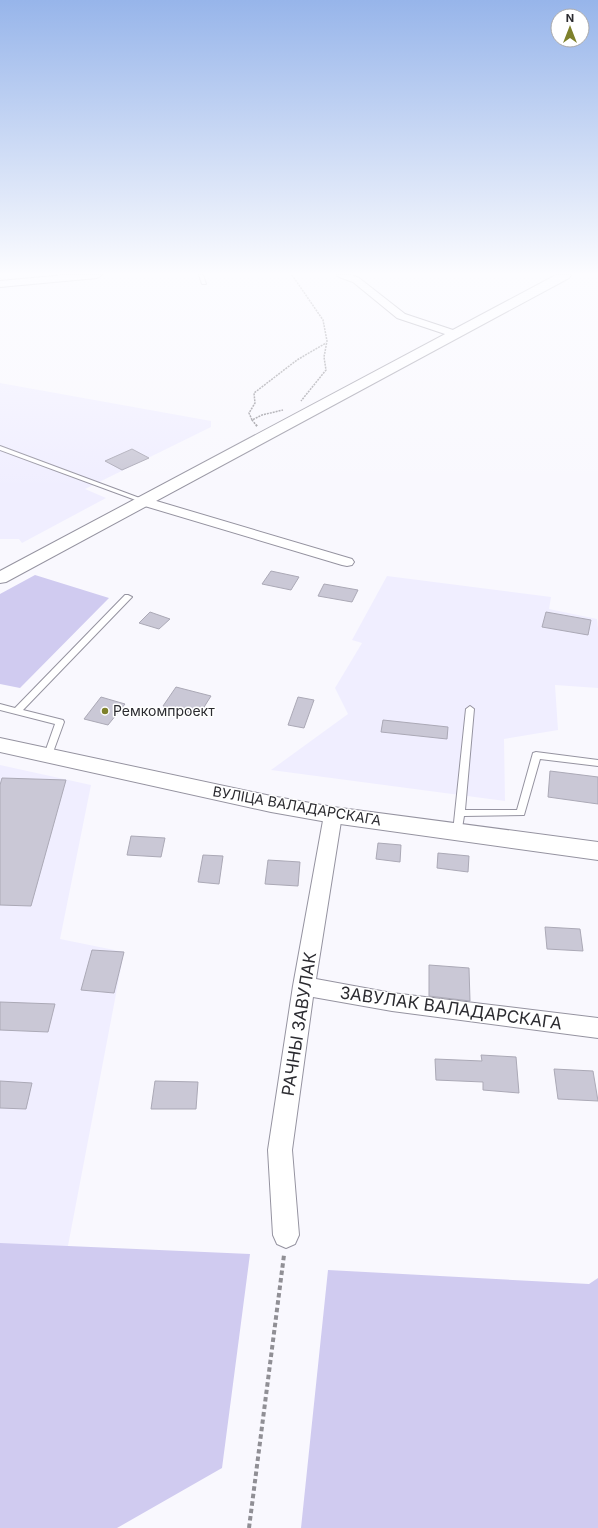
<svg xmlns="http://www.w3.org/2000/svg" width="598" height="1528" font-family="Inter,sans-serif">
<rect width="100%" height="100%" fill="#f9f8fe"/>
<path fill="#f0eeff" d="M0 383 211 421V427L85 489 106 498 22 543 19 539H0Z
M387 576 551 597 549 609 597 619 598 629V688L555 685 558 730 504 739 505 801 271 770 348 714 335 688 362 643 352 640Z
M0 765 91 785 60 939 124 952 63 1272 0 1265Z"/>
<path fill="#d0cbf0" d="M35 575 109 598 20 688 0 684V594Z
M0 1243 250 1254 222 1468 117 1528H0Z
M328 1270 589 1284 598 1278V1528H301Z"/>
<path fill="#cac8d6" stroke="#aba9b6" d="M132 449 149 458 122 470 105 461Z
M271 571 299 577 291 590 262 584Z
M324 584 358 590 352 602 318 596Z
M150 612 170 619 159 629 139 623Z
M546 612 591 620 588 635 542 627Z
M176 687 211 696 199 715 163 706Z
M101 697 125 704 108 725 84 719Z
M298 697 314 700 304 728 288 725Z
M383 720 448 727 447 739 381 732Z
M550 771 598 777V804L548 797Z
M2 778 66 780 31 906 0 905V785Z
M131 836 165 838 161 857 127 855Z
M378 843 401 845 400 862 376 859Z
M438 853 469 856 468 872 437 868Z
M203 855 223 856 219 884 198 882Z
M268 860 300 862 298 886 265 884Z
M545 927 580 929 583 951 547 949Z
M92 950 124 952 114 993 81 990Z
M429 965 469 968 470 1001 429 996Z
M0 1002 55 1004 48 1032 0 1030Z
M481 1055 516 1057 519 1093 483 1090V1082L436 1080 435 1059 482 1061Z
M554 1069 593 1071 598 1101 558 1099Z
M0 1081 32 1083 26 1109 0 1108Z
M155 1081 198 1082 196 1109H151Z"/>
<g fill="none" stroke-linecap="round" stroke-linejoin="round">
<defs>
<path id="service" d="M199 275H203L206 284H202Z
M0 446 145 500 146 501 143 503 141 502 0 450Z
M125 595H128L132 597 23 710 63 720 64 722 52 755 51 757H45L44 755 55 724 0 710V704L15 708Z
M470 706 474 709 465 810H517L533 753 536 752 598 760V766L540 759 524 815 464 816 461 834H455L453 832 466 709Z"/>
<path id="minor" d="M65 275H102L97 278 0 287V281Z
M337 275H351L359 278 405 314 459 332 460 334 455 337 451 336 397 318 353 282 339 277Z
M143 497 352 559 354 562 352 565 347 566 342 565 138 504 136 501 138 498Z
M333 808 340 810 342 815 316 979 392 993 598 1018V1038L392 1011 313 997 292 1150 299 1235 295 1244 286 1248 277 1244 273 1235 268 1150 293 986 324 815 326 810Z"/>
<path id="primary" d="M556 275H571L569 278 6 582 0 583V571Z
M0 738 271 796 333 807 598 842V860L333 823 271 812 0 752Z"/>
</defs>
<use href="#service" stroke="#9593a0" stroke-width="2"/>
<use href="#minor" stroke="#9593a0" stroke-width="2"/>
<use href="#primary" stroke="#9593a0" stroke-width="2"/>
<path stroke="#908f95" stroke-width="1.5" stroke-dasharray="2 1" stroke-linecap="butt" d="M292 275 323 320 327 341 324 357 326 370 301 401
M252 420 249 413 255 403 254 393 297 360 326 343
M257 426 252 420 262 415 283 410"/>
<path stroke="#908f95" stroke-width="2" stroke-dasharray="2.5 1.5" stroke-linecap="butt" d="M256 425 257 426"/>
<path stroke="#908f95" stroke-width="4" stroke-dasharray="4.5 3" stroke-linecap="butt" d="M249 1528 284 1255"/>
<use href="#service" fill="#fff" fill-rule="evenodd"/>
<use href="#minor" fill="#fff" fill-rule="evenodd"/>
<use href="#primary" fill="#fff" fill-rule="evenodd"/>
</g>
<linearGradient id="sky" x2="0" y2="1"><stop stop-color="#97b5ea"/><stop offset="0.56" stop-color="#fcfcff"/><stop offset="1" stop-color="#fcfcff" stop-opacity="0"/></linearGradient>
<rect width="598" height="489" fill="url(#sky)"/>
<circle fill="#7e812b" stroke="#fff" stroke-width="1.5" cx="105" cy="711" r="4"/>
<g text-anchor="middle" stroke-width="3" stroke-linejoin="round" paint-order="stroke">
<g font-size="14" fill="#2b2b30" stroke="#fff" text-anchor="start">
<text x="113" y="716">Ремкомпроект</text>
</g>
<g font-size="14" fill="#2b2b30" stroke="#fff">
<text transform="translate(297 806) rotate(10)" y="5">ВУЛІЦА ВАЛАДАРСКАГА</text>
</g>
<g font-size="17" fill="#2b2b30" stroke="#fff">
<text transform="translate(451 1008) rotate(8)" y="6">ЗАВУЛАК ВАЛАДАРСКАГА</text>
<text transform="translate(299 1024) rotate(-81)" y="6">РАЧНЫ ЗАВУЛАК</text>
</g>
</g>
<g transform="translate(570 28)"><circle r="19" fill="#ffffff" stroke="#aaaaac"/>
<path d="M0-3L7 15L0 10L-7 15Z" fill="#7e812b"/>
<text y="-6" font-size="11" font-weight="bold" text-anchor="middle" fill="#2b2b30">N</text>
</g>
</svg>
